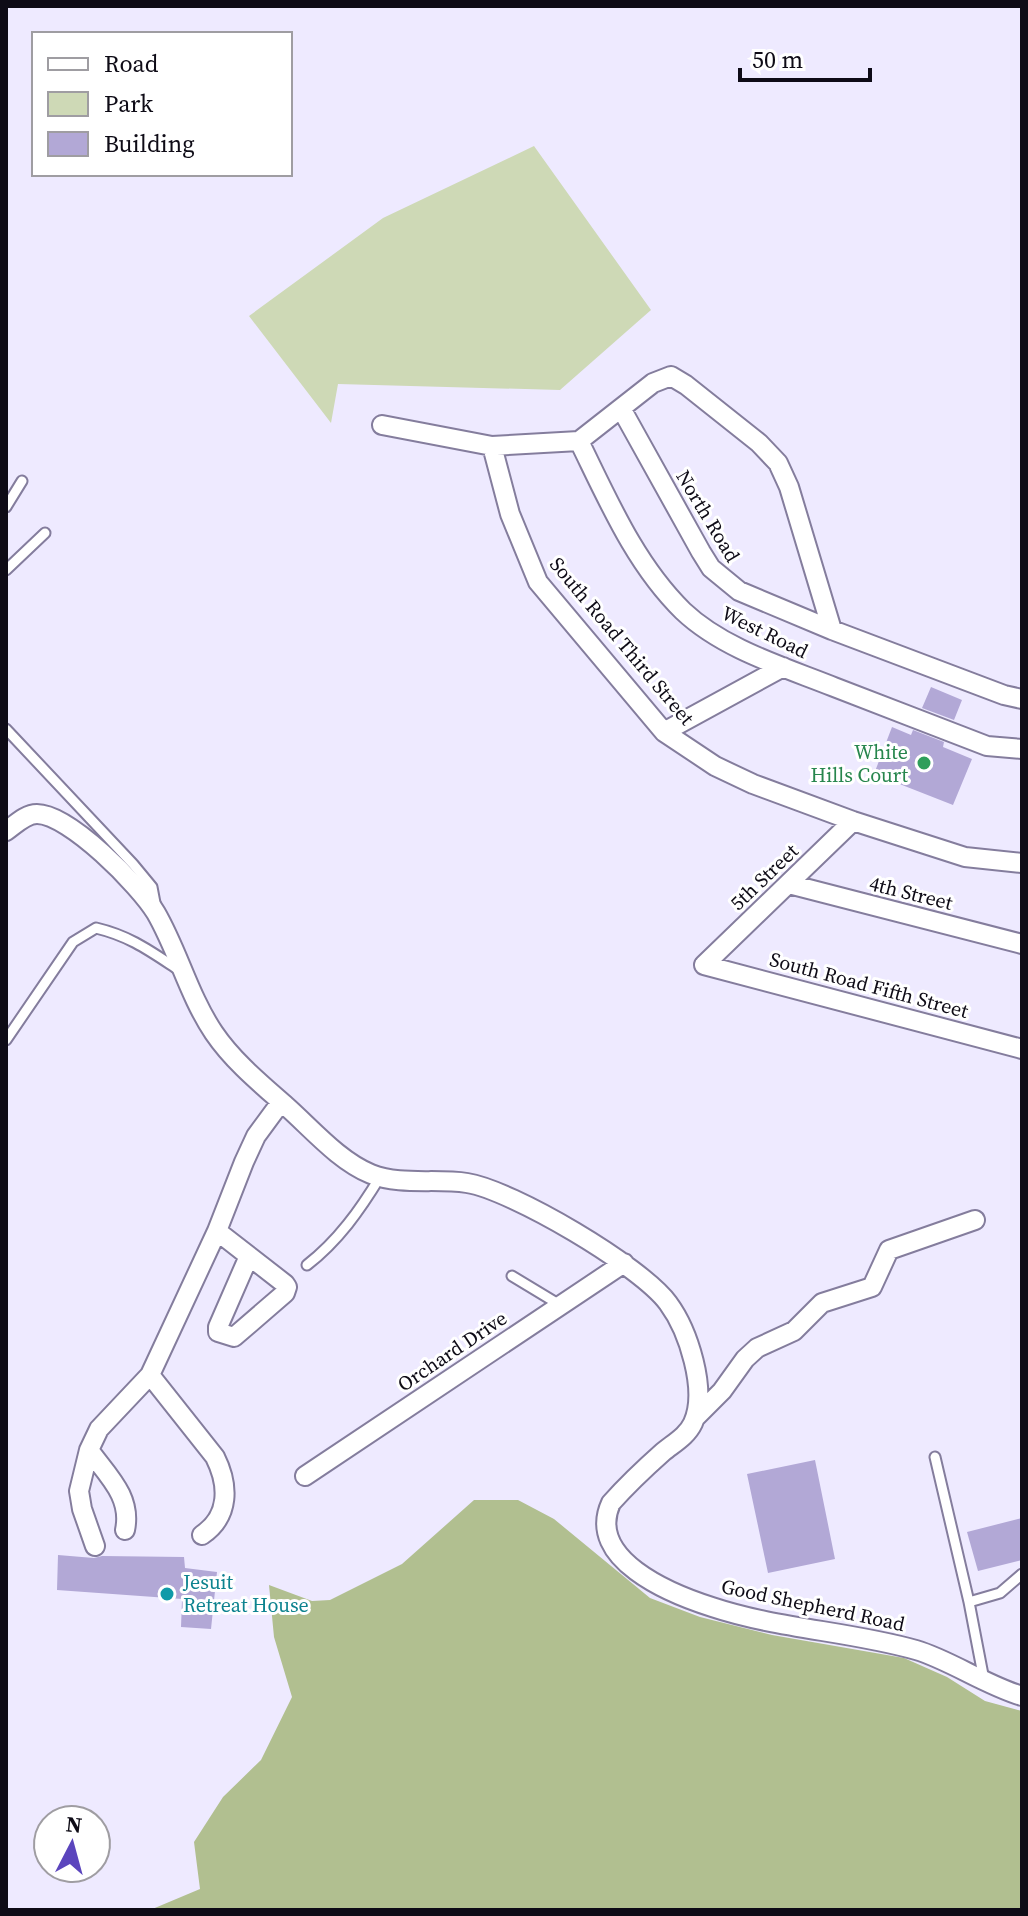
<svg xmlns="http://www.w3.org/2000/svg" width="1028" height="1916" font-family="'Source Serif 4',serif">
<rect width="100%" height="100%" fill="#eeeaff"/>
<path fill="#ced9b6" d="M534 146 651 310 560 390 338 384 331 423 249 316 383 218Z"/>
<path fill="#b1bf90" d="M474 1500H518L554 1519 650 1598 700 1617 772 1635 904 1658 947 1677 985 1701 1022 1711V1910H150L200 1889 194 1842 223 1797 261 1760 292 1697 274 1637 269 1585 312 1601 330 1600 402 1564Z"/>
<path fill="#b2a8d6" d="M931 687 962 700 954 720 922 708Z
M892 727 911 735 913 730 944 742 943 747 972 759 953 805 874 774Z
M815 1460 835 1559 768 1573 747 1474Z
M1022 1518V1560L978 1571 967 1532Z
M58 1555 94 1558 102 1556 184 1557 185 1568 217 1572 211 1629 181 1627 182 1599 57 1590Z"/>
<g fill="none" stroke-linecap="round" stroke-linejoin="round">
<defs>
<path id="service" d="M6 507 22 481
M6 570 45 533
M6 729 133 864 152 887 156 908
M6 1040 73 942 96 928C130 936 150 951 179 970
M307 1265C338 1241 360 1210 380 1177
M512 1276 560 1305
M935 1457 969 1602 984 1680
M969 1602 1000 1593 1022 1574"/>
<path id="minor" d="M622 410 701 552 711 568 739 591 832 630 1004 695 1022 699
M382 425 492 446 579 441 653 383 671 376 686 385 759 443 778 463 789 487 832 630
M579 441C608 500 635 564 683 611 723 649 784 667 834 687 885 707 936 726 987 746L1022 749
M492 446 510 514 538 582 664 732 715 766 753 784 853 821 965 857 1022 863
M664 732 783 667
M6 831C15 825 25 814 37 814 69 814 140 886 156 913 178 951 189 996 214 1033 233 1061 261 1084 286 1106 312 1129 339 1161 371 1174 401 1186 435 1178 467 1183 512 1190 641 1266 668 1303 688 1330 708 1390 693 1423 687 1436 674 1443 663 1452 645 1468 627 1485 611 1503 585 1559 671 1594 712 1607 778 1629 849 1631 916 1650 950 1660 985 1685 1022 1696
M789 884 1022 944
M704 965 1022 1049
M704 965 853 821
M217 1231 222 1235 285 1284 287 1287 285 1293 234 1337 218 1332V1327L249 1256
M150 1375 215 1457C229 1485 230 1516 202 1535
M696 1417 722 1391 745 1359 757 1348 794 1331 822 1303 872 1287 889 1250 975 1220
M89 1450C108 1476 132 1497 125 1530
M305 1476 624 1263
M95 1546 82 1509 79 1491 89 1450 99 1429 150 1375 217 1231 244 1162 256 1136 281 1102"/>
</defs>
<use href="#service" stroke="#847d9d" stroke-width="13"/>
<use href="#minor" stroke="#847d9d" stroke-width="22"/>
<use href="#service" stroke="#fff" stroke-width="9"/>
<use href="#minor" stroke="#fff" stroke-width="18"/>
</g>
<circle fill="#2e9e5b" stroke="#fff" stroke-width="3" cx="924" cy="763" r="8"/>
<circle fill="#0f9aa8" stroke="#fff" stroke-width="3" cx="167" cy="1594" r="8"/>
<g text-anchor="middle" stroke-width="6" stroke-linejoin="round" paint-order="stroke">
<g font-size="20" fill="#0e0b16" stroke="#fff">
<text transform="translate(708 516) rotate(59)" y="7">North Road</text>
<text transform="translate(765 632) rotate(26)" y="7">West Road</text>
<text transform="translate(622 641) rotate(50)" y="7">South Road Third Street</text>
<text transform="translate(764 877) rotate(-44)" y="7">5th Street</text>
<text transform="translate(911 893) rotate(14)" y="7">4th Street</text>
<text transform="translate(869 985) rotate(15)" y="7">South Road Fifth Street</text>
<text transform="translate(452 1351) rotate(-34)" y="7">Orchard Drive</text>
<text transform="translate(813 1605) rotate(12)" y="7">Good Shepherd Road</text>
</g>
<g font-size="20" fill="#27864d" stroke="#fff" text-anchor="end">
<text x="908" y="759">White<tspan x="908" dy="23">Hills Court</tspan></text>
</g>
<g font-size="20" fill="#0d838f" stroke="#fff" text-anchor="start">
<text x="183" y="1589">Jesuit<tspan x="183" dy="23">Retreat House</tspan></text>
</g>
</g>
<rect width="1028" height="1916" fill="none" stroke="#0e0b16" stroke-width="16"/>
<rect x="32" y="32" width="260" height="144" fill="#ffffff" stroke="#9f9da2" stroke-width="2"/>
<rect x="48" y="58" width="40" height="12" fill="#ffffff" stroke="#9f9da2" stroke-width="2"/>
<text x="104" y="72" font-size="24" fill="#0e0b16">Road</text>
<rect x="48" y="92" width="40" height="24" fill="#ced9b6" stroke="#9f9da2" stroke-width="2"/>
<text x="104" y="112" font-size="24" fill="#0e0b16">Park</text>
<rect x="48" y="132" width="40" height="24" fill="#b2a8d6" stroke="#9f9da2" stroke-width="2"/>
<text x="104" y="152" font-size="24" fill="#0e0b16">Building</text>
<g transform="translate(72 1844) rotate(6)"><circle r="38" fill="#ffffff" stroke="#9f9da2" stroke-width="2"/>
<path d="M0-6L14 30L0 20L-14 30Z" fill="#5b45bd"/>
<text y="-12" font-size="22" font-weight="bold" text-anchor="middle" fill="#0e0b16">N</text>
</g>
<path d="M740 68v12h130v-12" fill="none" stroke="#0e0b16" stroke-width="4"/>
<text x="752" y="68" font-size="24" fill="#0e0b16" stroke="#ffffff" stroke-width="6" paint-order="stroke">50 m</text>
</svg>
